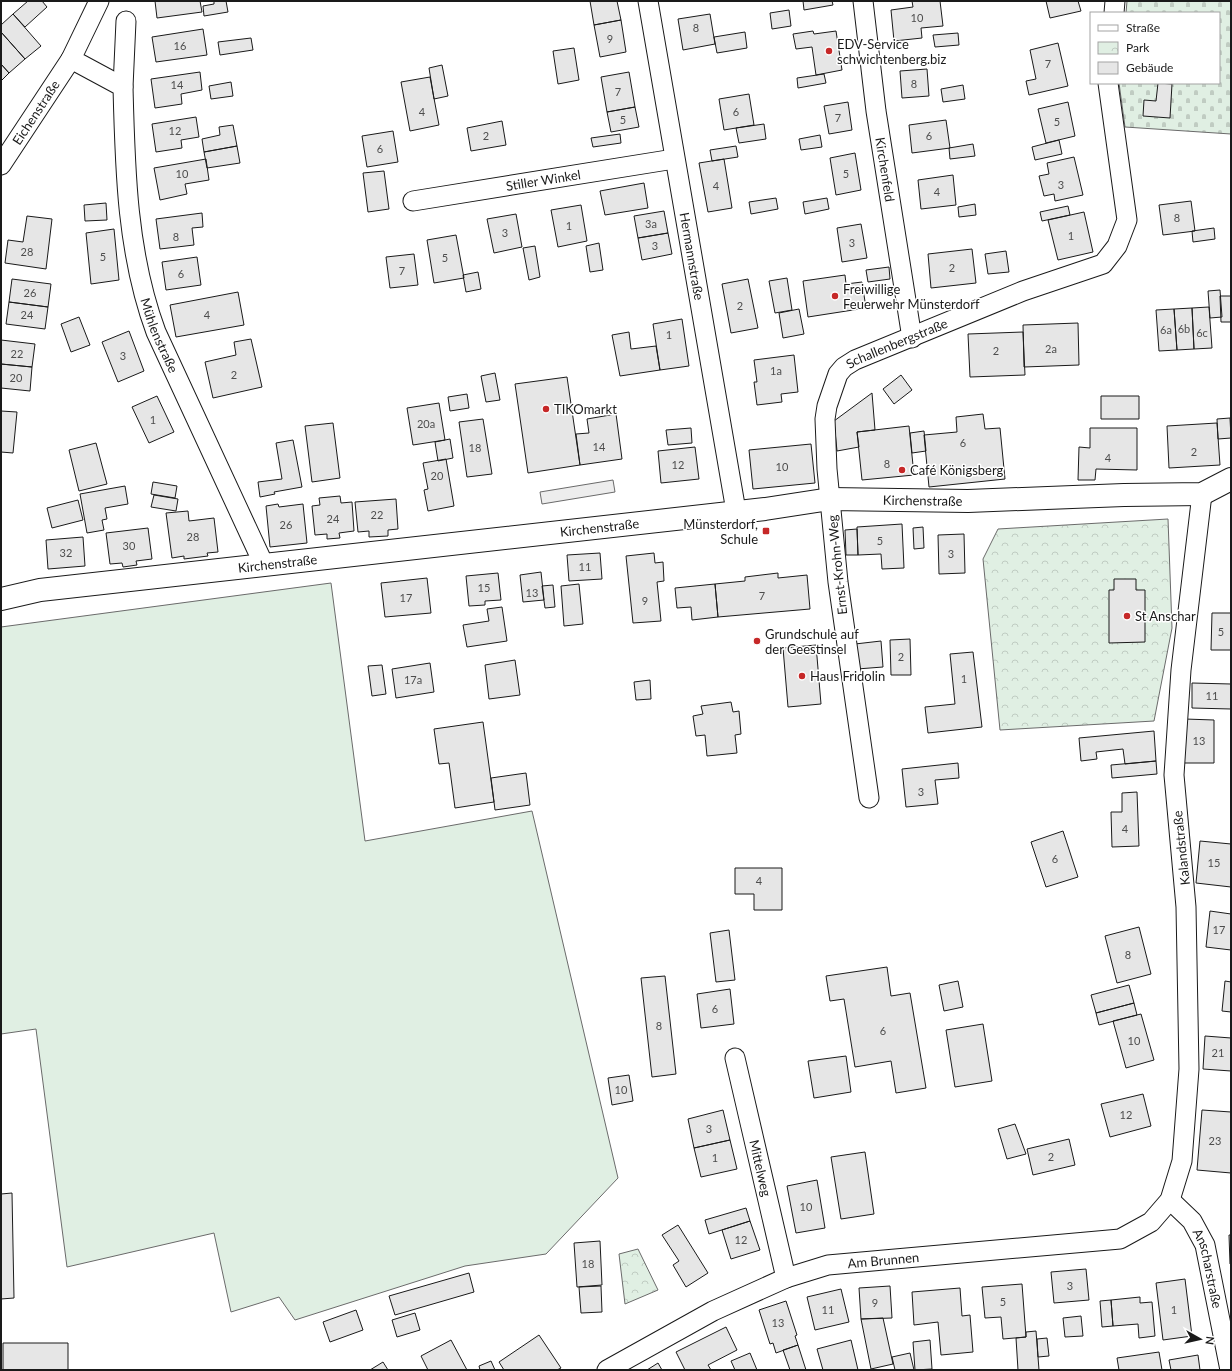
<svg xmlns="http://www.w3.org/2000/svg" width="1232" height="1371" font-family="Lato,sans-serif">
<defs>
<pattern id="cemetery-stones" width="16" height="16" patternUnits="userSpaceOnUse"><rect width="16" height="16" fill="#e0efe3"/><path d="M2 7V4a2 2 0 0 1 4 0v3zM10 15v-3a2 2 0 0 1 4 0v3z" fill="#c0ccc2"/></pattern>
<pattern id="park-crowns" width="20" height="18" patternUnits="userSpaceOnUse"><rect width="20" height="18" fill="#e0efe3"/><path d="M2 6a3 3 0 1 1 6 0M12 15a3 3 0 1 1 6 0" fill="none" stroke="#c0ccc2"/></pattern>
</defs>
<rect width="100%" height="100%" fill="#fff"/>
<path fill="#e0efe3" stroke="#6a6a6a" d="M331 583 365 841 532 811 618 1178 546 1254 465 1266 295 1320 279 1297 231 1312 214 1233 67 1267 36 1029 1 1034V627Z"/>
<path fill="url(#cemetery-stones)" stroke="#6a6a6a" d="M1127 1H1231V134L1125 127 1119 83H1219V13H1126Z"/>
<path fill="url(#park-crowns)" stroke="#6a6a6a" d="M1168 519 1172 628 1154 721 1000 730 983 559 998 529Z
M638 1249 658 1290 625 1304 619 1254Z"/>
<path fill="#ededed" stroke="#6a6a6a" d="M613 480 615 492 542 504 540 492Z"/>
<path fill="#e6e6e6" stroke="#1a1a1a" d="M28 1H42L47 7 25 27 13 14Z
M155 1H200L202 12 157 18Z
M214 1H226L228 12 204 16 203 6 214 4Z
M590 1H617L621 20 594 25Z
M803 1H832L833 5 804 10Z
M912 1H940L943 26 921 28 922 38 894 41 891 10 913 7Z
M1046 1H1078L1081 11 1050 18Z
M789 10 791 26 772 29 770 13Z
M13 14 41 46 25 59 1 32V25Z
M710 14 715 44 683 50 678 19Z
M621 20 626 52 600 57 594 25Z
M203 29 207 55 156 62 152 37Z
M813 31 814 34 836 31 842 70 816 75 812 47 796 49 793 34Z
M1 32 25 59 9 73 1 64Z
M745 32 747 48 717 53 714 37Z
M958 33 959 45 935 47 933 35Z
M251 38 253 50 220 55 218 42Z
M1058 43 1068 86 1029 95 1026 81 1036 79 1030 50Z
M574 48 579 80 558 84 553 51Z
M1 64 9 73 1 81Z
M442 65 448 96 434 99 429 68Z
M927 69 929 96 902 98 900 71Z
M200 72 202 90 181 94 182 104 155 108 151 79Z
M629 72 635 107 607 112 601 77Z
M824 74 826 83 798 88 797 78Z
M430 77 439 125 410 131 401 82Z
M231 82 233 96 211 99 209 86Z
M1158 83 1172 84 1170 118 1143 116 1144 100 1156 101Z
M963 85 965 99 943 102 941 89Z
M749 94 754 125 724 130 719 99Z
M848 102 852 130 829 134 824 106Z
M1068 102 1075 136 1046 143 1038 109Z
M635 107 639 127 611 132 607 112Z
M196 117 199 137 181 140 182 148 156 152 152 124Z
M946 120 950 148 912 153 909 125Z
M502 121 506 145 471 151 467 128Z
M764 124 766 139 739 143 736 128Z
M233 125 237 146 204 152 202 139 220 135 219 127Z
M393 131 398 162 367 167 362 136Z
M620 134 621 143 593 147 591 138Z
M820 135 822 147 801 150 799 139Z
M1059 140 1062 154 1035 160 1032 147Z
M973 144 975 156 950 159 949 148Z
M237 146 240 163 207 168 204 152Z
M736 146 738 157 712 161 710 150Z
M855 153 861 190 836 195 830 158Z
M1074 157 1083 195 1055 201 1054 194 1044 196 1039 176 1049 174 1047 163Z
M206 159 209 180 185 184 187 194 160 200 154 168Z
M724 159 732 208 708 212 699 163Z
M384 171 389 209 368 212 363 173Z
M953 175 956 205 921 209 918 180Z
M644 183 648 208 605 215 600 191Z
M776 198 778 209 751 214 749 202Z
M827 198 829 209 805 214 803 202Z
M1191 201 1195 231 1163 235 1159 205Z
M106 203 107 220 85 221 84 205Z
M975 204 976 215 959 217 958 207Z
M581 205 587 241 558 247 551 210Z
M1068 206 1070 215 1042 221 1040 212Z
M664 211 668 233 638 238 634 216Z
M1084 212 1093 252 1058 260 1048 220Z
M202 213 203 227 192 228 194 245 160 249 156 219Z
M516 214 522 247 494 253 487 219Z
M27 216 52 219 46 269 5 263 8 240 23 242Z
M861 224 867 258 842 262 837 228Z
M1214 228 1215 239 1193 242 1192 231Z
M114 229 119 280 91 284 86 233Z
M668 233 672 254 642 260 638 238Z
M456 235 464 278 434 283 427 240Z
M599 243 603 270 590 272 586 246Z
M535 246 540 277 529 280 523 248Z
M972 249 976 283 931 288 928 254Z
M1006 251 1009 272 988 274 985 254Z
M414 254 418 285 390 288 386 257Z
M197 257 201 285 166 290 162 262Z
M889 267 890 279 868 282 866 270Z
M478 272 481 289 466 292 463 275Z
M845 275 846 284 862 282 866 308 808 317 803 281Z
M787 278 792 310 775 313 769 281Z
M12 279 51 284 48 307 9 302Z
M748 279 758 328 731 333 722 284Z
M1220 290 1222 317 1210 318 1208 291Z
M238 292 244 325 176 337 170 305Z
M1220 296H1231V322H1221Z
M9 302 48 307 45 329 6 324Z
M1209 307 1212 348 1194 349 1192 308Z
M1192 308 1194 349 1177 350 1174 309Z
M799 309 804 334 783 338 779 313Z
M1174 309 1177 350 1159 351 1156 310Z
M79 317 90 345 71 352 61 324Z
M682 319 689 366 660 370 653 324Z
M1078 323 1079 365 1024 367 1023 325Z
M129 331 144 371 118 382 102 342Z
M629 332 631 349 656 346 660 370 620 376 612 335Z
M1023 332 1025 375 970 377 968 334Z
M251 339 262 387 213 398 205 362 236 355 234 342Z
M1 340 35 344 32 367 1 364Z
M794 355 798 392 781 394 782 402 757 405 754 382H757L754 360Z
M1 364 32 367 30 391 1 388Z
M495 373 500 400 486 402 481 376Z
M901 375 912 390 894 404 883 389Z
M567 377 580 465 528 473 515 384Z
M872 393 875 430 857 432 859 447 837 451 834 421Z
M467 394 469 408 450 411 448 397Z
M157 396 174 432 149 443 132 407Z
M1101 396H1139V419H1101Z
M439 403 445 440 413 445 407 408Z
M1 411 17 412 13 453 1 452Z
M616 414 622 459 580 465 576 434 589 433 587 419Z
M983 414 985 429 1000 428 1005 479 929 487 924 435 957 432 956 417Z
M1230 418 1231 438 1218 439 1217 419Z
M483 419 492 474 467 477 459 422Z
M333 423 340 478 312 482 305 426Z
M1217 423 1220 465 1169 468 1167 426Z
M909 426 914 475 862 480 857 432Z
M691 428 692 443 668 445 666 430Z
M1090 428H1137V470L1096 469 1095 480H1078L1079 447 1090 448Z
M924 431 926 451 912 453 910 433Z
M450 439 453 458 438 461 435 442Z
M293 440 302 487 274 492 275 494 260 497 258 482 282 479 276 443Z
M96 443 107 484 79 491 69 450Z
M811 444 815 483 753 489 749 450Z
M695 447 699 479 661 483 658 451Z
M446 459 454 506 428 511 424 490 428 489 423 463Z
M153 482 177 486 175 498 151 494Z
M125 486 128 504 105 508 107 519 102 520 104 530 87 533 80 494Z
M154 495 178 499 176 511 151 507Z
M340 496 341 503 352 502 354 531 339 533 340 538 327 539V534L315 535 312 506 320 505 319 498Z
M396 499 398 529 388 530V536L369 537V531L358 532 355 502Z
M78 500 83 520 52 528 47 508Z
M278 504 279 507 303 504 307 543 270 547 266 506Z
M188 511 189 521 214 518 218 552 207 553 208 556 184 559V556L172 558 166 513Z
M902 524 904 568 882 569 881 554 858 555 857 527Z
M923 527 924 548 914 549 913 528Z
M148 528 152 559 136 561 137 565 123 567 122 563 110 564 106 533Z
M857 529 858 555H846L845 530Z
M964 534 965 573 939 574 938 535Z
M83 537 85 566 48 569 46 540Z
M600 553 602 579 569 581 567 555Z
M654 553 655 563 663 562 664 581 657 582 661 621 633 623 626 556Z
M541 572 544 600 523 602 520 575Z
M498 573 501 600 485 601V605L469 606 466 576Z
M778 573V578L807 575 810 609 718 617 715 584 745 581V577Z
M427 578 431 613 385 617 381 583Z
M1114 579H1136V590H1145V642L1109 643V590H1114Z
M579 584 583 624 564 626 561 586Z
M715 584 718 617 692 620 691 607 677 608 675 588Z
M553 585 555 607 545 608 542 586Z
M502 607 507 641 467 647 463 625 489 621 487 609Z
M1212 613H1231V650H1211Z
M910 639 911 675H891L890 640Z
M881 641 883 667 857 669 855 644Z
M816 645 821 704 788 707 783 648Z
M973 652 982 727 928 733 925 707 955 704 950 654Z
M515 660 520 695 489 699 485 665Z
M430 663 434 692 396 698 392 669Z
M382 665 386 694 372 696 368 666Z
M650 680 651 699 636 700 634 682Z
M1192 683 1231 684V709L1192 708Z
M731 702 733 712 739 711 741 734 735 735 737 753 707 756 705 735 696 736 693 716 703 714 701 706Z
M1185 719 1214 720V763H1184Z
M483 722 494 802 455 808 449 763 439 764 434 729Z
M1154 731 1156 761 1125 764 1123 749 1096 752 1097 759 1081 761 1079 738Z
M1156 761 1157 774 1112 778 1111 765Z
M958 763 959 778 935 780 938 804 906 807 902 769Z
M526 773 530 805 495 810 491 778Z
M1137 792 1139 846 1112 847 1111 812H1122V793Z
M1063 831 1078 877 1046 887 1031 842Z
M1200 841 1231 844V887L1196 883Z
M735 868H782V910H754V894H735Z
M1210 911 1231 914V950L1206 947Z
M1139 927 1151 974 1117 983 1105 936Z
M729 930 735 980 716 982 710 933Z
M887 967 891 996 910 993 926 1088 896 1093 891 1061 855 1067 844 999 830 1001 826 976Z
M665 976 676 1074 652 1077 641 978Z
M958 981 963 1007 944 1011 939 985Z
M1225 981 1231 982V1012L1222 1011Z
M1129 985 1134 1003 1096 1013 1091 995Z
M730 989 734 1024 701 1028 697 994Z
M1134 1003 1137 1015 1099 1025 1096 1013Z
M1141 1014 1154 1060 1126 1068 1113 1021Z
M983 1024 992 1081 955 1087 946 1030Z
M1205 1036 1231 1038V1071L1203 1069Z
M846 1056 851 1092 814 1098 808 1061Z
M629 1075 633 1101 612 1105 608 1078Z
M1143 1094 1151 1126 1110 1137 1101 1104Z
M723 1110 730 1140 694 1148 688 1119Z
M1202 1110 1231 1112V1173L1197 1170Z
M1015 1124 1026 1154 1007 1159 998 1129Z
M1069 1139 1075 1165 1033 1175 1027 1149Z
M730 1140 737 1169 701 1177 694 1148Z
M865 1152 874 1214 841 1219 831 1157Z
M817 1180 825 1228 796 1233 787 1186Z
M12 1193 14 1298 1 1299V1320V1194Z
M746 1208 750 1221 709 1234 705 1220Z
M750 1221 760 1250 731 1259 722 1230Z
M678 1225 708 1273 686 1287 673 1265 679 1261 662 1235Z
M1229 1235H1231V1264H1230Z
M600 1241 602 1285 577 1287 574 1243Z
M1086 1269 1089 1300 1054 1303 1051 1272Z
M469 1273 474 1292 395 1315 389 1296Z
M1185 1279 1192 1336 1163 1340 1156 1283Z
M1022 1284 1026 1337 1003 1339 1001 1317 985 1318 982 1287Z
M601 1286 602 1312 581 1313 579 1287Z
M890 1286 892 1318 861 1319 859 1288Z
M960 1288 962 1316 970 1315 973 1352 941 1355 938 1322 914 1325 912 1292Z
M841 1289 849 1322 815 1330 807 1297Z
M1140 1297V1303L1152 1302 1155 1336 1139 1338 1138 1324 1113 1326 1111 1300Z
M1111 1300 1113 1326 1102 1327 1100 1301Z
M786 1301 797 1335 795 1336 798 1345 776 1353 773 1343 770 1344 759 1310Z
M356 1310 363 1330 330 1342 323 1322Z
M415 1313 420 1330 397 1337 392 1320Z
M1081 1316 1083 1336 1065 1337 1063 1318Z
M883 1318 893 1364 871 1369 861 1319Z
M726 1327 737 1350 708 1365 711 1370H685L676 1352Z
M1036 1331 1039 1370H1018L1016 1338 1026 1337V1332Z
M539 1335 561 1368 557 1370H504L499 1362Z
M1047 1338 1049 1356 1038 1357 1037 1339Z
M451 1340 467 1370H428L421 1356Z
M851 1340 858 1370H823L817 1349Z
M930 1340 932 1369 915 1370 913 1342Z
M3 1343H68V1370H3Z
M798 1345 806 1370H790L783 1350Z
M1159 1352 1162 1370H1119L1117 1358Z
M750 1353 757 1370H735L731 1361Z
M910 1353 914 1370H895L892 1357Z
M1198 1355 1200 1370H1171L1169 1360Z
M491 1361 495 1370H480L479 1366Z
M383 1362 388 1370H370Z
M658 1363 662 1370H647Z"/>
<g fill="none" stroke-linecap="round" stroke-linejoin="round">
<defs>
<g id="minor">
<path id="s1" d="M99 1 71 59 123 87C125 170 127 254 156 332L264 565"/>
<path id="s2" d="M648 1 736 511"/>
<path id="s3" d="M863 1 876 111 912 338"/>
<path d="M1114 13 1115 1"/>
<path d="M123 87 126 21"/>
<path id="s4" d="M1 165 71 59"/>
<path id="s5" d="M413 201 674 159"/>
<path id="s6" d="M869 798 838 582 827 469 825 419 827 406 838 374 844 367 855 360 1023 291 1103 264 1117 246 1127 220 1108 83"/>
<path id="s7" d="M735 1058 786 1278"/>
<path id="s8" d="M1170 1200 1192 1221 1205 1245 1230 1370"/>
<path id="s9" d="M607 1370 713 1311 786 1278 828 1265 1120 1239 1151 1222 1170 1200 1182 1161 1189 1069 1186 907 1174 775 1181 670 1202 494"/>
</g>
<g id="tertiary">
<path id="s10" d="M1 599 40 590 765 509 830 499 968 501 1124 495 1202 494 1231 479"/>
</g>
</defs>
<use href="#minor" stroke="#1a1a1a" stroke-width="21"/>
<use href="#tertiary" stroke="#1a1a1a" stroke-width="24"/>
<use href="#minor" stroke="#fff" stroke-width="19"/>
<use href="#tertiary" stroke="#fff" stroke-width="22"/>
</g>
<g fill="#c62828" stroke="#fff" stroke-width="1.5">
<circle cx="829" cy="51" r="4"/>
<circle cx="835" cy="296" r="4"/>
<circle cx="546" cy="409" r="4"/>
<circle cx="902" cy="470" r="4"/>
<rect x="762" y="527" width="8" height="8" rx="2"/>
<circle cx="1127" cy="616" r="4"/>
<circle cx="757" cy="641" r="4"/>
<circle cx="802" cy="676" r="4"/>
</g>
<g text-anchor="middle" stroke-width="3" stroke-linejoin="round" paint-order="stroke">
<g font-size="11" fill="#4d4d4d">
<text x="917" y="22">10</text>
<text x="696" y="32">8</text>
<text x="610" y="43">9</text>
<text x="180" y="50">16</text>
<text x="1048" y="68">7</text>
<text x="914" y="88">8</text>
<text x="177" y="89">14</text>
<text x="618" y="96">7</text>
<text x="422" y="116">4</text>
<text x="736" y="116">6</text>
<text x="838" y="122">7</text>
<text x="623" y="124">5</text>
<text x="1057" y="126">5</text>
<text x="175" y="135">12</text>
<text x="486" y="140">2</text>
<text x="929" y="140">6</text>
<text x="380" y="153">6</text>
<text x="182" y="178">10</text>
<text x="846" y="178">5</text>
<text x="1061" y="189">3</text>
<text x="716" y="190">4</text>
<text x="937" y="196">4</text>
<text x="1177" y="222">8</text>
<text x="651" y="228">3a</text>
<text x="569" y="230">1</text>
<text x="505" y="237">3</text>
<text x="1071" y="240">1</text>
<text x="176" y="241">8</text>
<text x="852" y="247">3</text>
<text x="655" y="250">3</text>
<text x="27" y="256">28</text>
<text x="103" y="261">5</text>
<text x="445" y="262">5</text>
<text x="952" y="272">2</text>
<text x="402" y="275">7</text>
<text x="181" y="278">6</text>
<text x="30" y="297">26</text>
<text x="740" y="310">2</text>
<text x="27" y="319">24</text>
<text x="207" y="319">4</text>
<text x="1184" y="333">6b</text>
<text x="1166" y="334">6a</text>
<text x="1202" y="337">6c</text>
<text x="669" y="339">1</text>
<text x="1051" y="353">2a</text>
<text x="996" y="355">2</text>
<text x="17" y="358">22</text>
<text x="123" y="360">3</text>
<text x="776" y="375">1a</text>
<text x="234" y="379">2</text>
<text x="16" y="382">20</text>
<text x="153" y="424">1</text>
<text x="426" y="428">20a</text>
<text x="963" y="447">6</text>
<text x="599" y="451">14</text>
<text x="475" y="452">18</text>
<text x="1194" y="456">2</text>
<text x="1108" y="462">4</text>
<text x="887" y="468">8</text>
<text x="678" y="469">12</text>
<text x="782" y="471">10</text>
<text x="437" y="480">20</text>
<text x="377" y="519">22</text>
<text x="333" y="523">24</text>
<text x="286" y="529">26</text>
<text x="193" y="541">28</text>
<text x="880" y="545">5</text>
<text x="129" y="550">30</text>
<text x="66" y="557">32</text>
<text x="951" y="558">3</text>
<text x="585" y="571">11</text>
<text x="484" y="592">15</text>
<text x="532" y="597">13</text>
<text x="762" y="600">7</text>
<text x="406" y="602">17</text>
<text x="645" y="605">9</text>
<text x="1221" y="636">5</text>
<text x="901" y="661">2</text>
<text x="964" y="683">1</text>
<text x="413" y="684">17a</text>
<text x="1212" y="700">11</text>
<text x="1199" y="745">13</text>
<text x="921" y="796">3</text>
<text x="1125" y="833">4</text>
<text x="1055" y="863">6</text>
<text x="1214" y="867">15</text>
<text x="759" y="885">4</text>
<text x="1219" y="934">17</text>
<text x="1128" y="959">8</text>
<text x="715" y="1013">6</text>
<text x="659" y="1030">8</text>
<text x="883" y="1035">6</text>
<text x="1134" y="1045">10</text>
<text x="1218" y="1057">21</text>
<text x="621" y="1094">10</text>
<text x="1126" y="1119">12</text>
<text x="709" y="1133">3</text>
<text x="1215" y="1145">23</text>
<text x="1051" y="1161">2</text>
<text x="715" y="1162">1</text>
<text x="806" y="1211">10</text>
<text x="741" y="1244">12</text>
<text x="588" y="1268">18</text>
<text x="1070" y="1290">3</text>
<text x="1003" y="1306">5</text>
<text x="875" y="1307">9</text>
<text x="828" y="1314">11</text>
<text x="1174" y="1314">1</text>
<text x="778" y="1327">13</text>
</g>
<g font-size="13" fill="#1a1a1a" stroke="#fff" text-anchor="start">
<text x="837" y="49">EDV-Service<tspan x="837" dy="15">schwichtenberg.biz</tspan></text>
<text x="843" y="294">Freiwillige<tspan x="843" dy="15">Feuerwehr Münsterdorf</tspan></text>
<text x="554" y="414">TIKOmarkt</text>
<text x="910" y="475">Café Königsberg</text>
<text x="758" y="529" text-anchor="end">Münsterdorf,<tspan x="758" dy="15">Schule</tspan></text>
<text x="1135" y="621">St Anschar</text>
<text x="765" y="639">Grundschule auf<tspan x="765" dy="15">der Geestinsel</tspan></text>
<text x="810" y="681">Haus Fridolin</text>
</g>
<g font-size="13" fill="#1a1a1a" stroke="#fff">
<text dy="5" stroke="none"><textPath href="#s4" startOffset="63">Eichenstraße</textPath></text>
<text dy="5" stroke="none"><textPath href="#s3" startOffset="170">Kirchenfeld</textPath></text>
<text dy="5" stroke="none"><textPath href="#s5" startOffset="132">Stiller Winkel</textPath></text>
<text dy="5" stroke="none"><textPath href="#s2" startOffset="259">Hermannstraße</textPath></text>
<text dy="5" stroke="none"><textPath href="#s1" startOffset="376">Mühlenstraße</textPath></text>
<text dy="5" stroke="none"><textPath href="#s6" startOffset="496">Schallenbergstraße</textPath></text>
<text dy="5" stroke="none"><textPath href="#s10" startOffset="928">Kirchenstraße</textPath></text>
<text dy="5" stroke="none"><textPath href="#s10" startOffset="603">Kirchenstraße</textPath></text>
<text dy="5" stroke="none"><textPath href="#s10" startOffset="279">Kirchenstraße</textPath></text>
<text transform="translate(837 565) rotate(-96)" y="5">Ernst-Krohn-Weg</text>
<text transform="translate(1181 848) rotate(-96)" y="5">Kalandstraße</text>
<text dy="5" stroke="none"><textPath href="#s7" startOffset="113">Mittelweg</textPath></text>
<text dy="5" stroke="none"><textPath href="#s9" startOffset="301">Am Brunnen</textPath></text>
<text dy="5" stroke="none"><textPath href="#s8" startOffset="81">Anscharstraße</textPath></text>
</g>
</g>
<rect width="1232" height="1371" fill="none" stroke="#1a1a1a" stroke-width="4"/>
<rect x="1090" y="12" width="130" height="72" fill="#ffffff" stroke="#a3a3a3"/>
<rect x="1098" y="25" width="20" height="6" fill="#ffffff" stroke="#a3a3a3"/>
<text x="1126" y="32" font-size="12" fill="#1a1a1a">Straße</text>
<rect x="1098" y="42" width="20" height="12" fill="url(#park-crowns)" stroke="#a3a3a3"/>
<text x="1126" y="52" font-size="12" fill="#1a1a1a">Park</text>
<rect x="1098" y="62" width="20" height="12" fill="#e6e6e6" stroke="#a3a3a3"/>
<text x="1126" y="72" font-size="12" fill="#1a1a1a">Gebäude</text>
<g transform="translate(1200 1339) rotate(98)" stroke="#ffffff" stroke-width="3" paint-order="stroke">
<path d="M0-3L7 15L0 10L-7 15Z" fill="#1a1a1a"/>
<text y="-6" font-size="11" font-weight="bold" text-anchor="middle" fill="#1a1a1a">N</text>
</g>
</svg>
